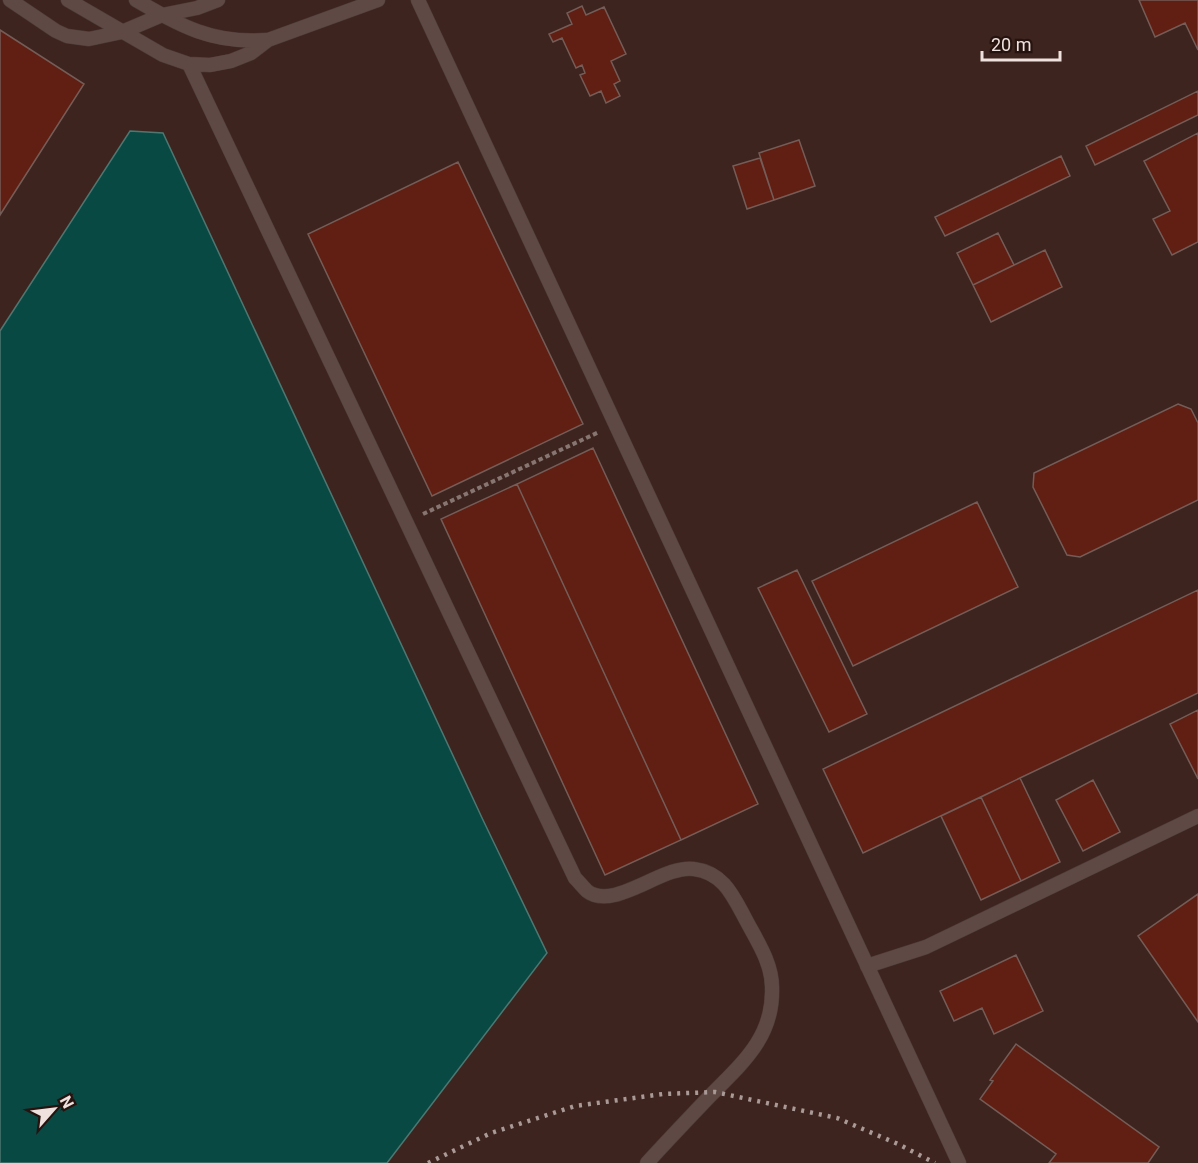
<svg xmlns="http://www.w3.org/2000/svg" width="1198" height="1163" font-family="Roboto,sans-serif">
<rect width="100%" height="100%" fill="#301d18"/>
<path fill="#3e241e" d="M0 0H1198V1163H387L547 953 483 820 27 288 0 331Z"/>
<path fill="#094944" stroke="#4e7772" stroke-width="1.5" d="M130 131 163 133 483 820 547 953 387 1163H0V331Z"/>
<path fill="#611e12" stroke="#745d58" stroke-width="1.5" d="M1139 0H1198V50L1185 23 1155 37Z
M582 6 586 15 604 7 626 54 611 61 620 81 614 84 620 96 606 103 601 91 590 96 580 75 585 73 582 65 576 68 562 38 553 42 549 34 572 24 567 13Z
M0 30 84 84 0 215Z
M1198 91V115L1095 165 1086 146Z
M1198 133V242L1172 255 1153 219 1170 211 1144 161Z
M799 140 815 186 774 200 759 153Z
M1061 156 1070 176 945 236 935 217Z
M760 158 774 200 747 209 733 166Z
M458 162 583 424 432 496 308 234Z
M998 233 1014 265 973 285 957 253Z
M1045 250 1062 287 991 322 973 285Z
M1178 404 1191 409 1198 423V500L1080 557 1067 555 1033 487 1034 473Z
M593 448 758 804 681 840 517 484Z
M517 484 681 840 605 875 441 519Z
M977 502 1018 587 853 666 812 581Z
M797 570 867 714 829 732 758 588Z
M1198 590V693L863 853 823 769Z
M1198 710V779L1170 724Z
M1020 778 1060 862 1021 881 981 797Z
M1093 780 1120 832 1083 851 1056 800Z
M981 797 1021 881 981 900 941 816Z
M1198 894V1022L1138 936Z
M1016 955 1043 1011 994 1034 982 1008 954 1021 940 991Z
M1016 1044 1159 1147 1148 1163H1049L1056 1154 980 1099 993 1081 990 1080Z"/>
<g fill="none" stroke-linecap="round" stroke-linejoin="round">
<defs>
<path id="lane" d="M10 0 56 31 67 36 89 39 122 32 162 15 197 8 218 0
M68 0 163 55 189 64 210 65 231 61 251 53 268 40 378 0
M136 0C181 26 212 44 266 40
M418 0 959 1163
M189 64 575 878C579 882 583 887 587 891 614 912 663 864 694 869 724 873 733 896 746 920 757 941 772 963 772 987 774 1038 741 1064 709 1097 688 1119 667 1141 647 1163
M867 966 926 947 1198 816"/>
</defs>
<use href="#lane" stroke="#4b3b38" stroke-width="15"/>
<path stroke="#867571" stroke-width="4" stroke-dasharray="4.5 3" stroke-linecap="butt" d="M423 514 599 432"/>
<use href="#lane" stroke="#5f4944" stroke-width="14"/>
<path stroke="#aa9a97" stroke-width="4.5" stroke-dasharray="3 6" stroke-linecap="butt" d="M428 1163 491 1133 575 1106 663 1094 715 1092 837 1118 898 1144 935 1163"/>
</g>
<g transform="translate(54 1109) rotate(62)" stroke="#26130f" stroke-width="4.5" paint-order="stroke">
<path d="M0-4.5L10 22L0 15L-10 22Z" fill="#efe1de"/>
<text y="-9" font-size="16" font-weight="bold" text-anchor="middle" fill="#efe1de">N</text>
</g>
<path d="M982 51v9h78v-9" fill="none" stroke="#efe1de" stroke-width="3"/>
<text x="991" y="51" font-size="18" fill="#efe1de" stroke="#26130f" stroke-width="4.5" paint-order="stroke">20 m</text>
</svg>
